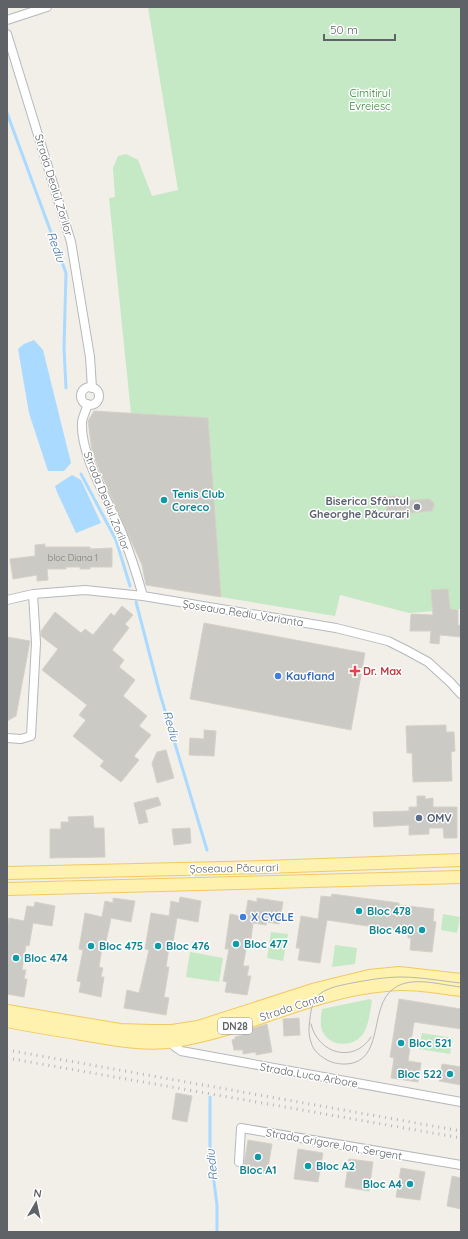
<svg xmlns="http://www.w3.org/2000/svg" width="468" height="1239" font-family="Quicksand,sans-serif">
<rect width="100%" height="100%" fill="#f1efe8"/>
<path fill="#c5e8c5" d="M148 7H461V609L409 613 340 595 335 616 221 597 208 418 131 413 109 198 115 197 113 168 118 156 126 154 138 160 152 196 178 190Z
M443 914 460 917 457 933 441 930Z
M271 932 288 934 283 961 267 958Z
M335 945 357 948 355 964 332 967Z
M190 952 223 958 219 982 186 977Z
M370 999 372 1001C370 1011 369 1025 363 1034 354 1047 332 1047 324 1034 319 1027 321 1017 322 1009Z
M422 1033 453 1038 450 1054 419 1049Z"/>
<path fill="#aadaff" d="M34 340 43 350 71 463 64 471H48L29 413 18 349 24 344Z
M72 475 81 480 101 523 76 533 57 492 55 486Z"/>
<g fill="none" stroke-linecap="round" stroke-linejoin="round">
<path stroke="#aadaff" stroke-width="3" d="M7 113 66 273 64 347 66 388
M81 474 116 540 130 586
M136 602 160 694 207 850
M210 1097V1151L217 1205V1232"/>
</g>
<path fill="#cccac5" stroke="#d6d1c6" d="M94 411 208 418 221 597 146 585 142 565 98 467 92 451 88 421Z
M399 496 400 501 429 499 434 503V506L432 511 395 514 396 516 387 517 386 497Z
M45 544V547H90V549L112 548V567H90V569H80V567H66V569H47L48 580 37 581V575L13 579 10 559 35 556V545Z
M448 589 450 609 458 610V625L461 626V637L440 635 439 644 430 643 431 631H410L411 614 433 615 431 590Z
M122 606 133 615 125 624 129 628 112 650 124 660 119 667 135 680 123 696 147 716 139 726 151 735 134 756 139 760 121 782 100 766 104 761 73 736 86 720 79 715 87 705 42 670 58 649 41 636V631L55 612 81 633 85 629 93 635 111 613 114 616Z
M204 623 365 653 351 730 190 699Z
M7 637 30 641 16 716 7 721Z
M446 725V732H454L455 751 451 752 452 781 413 782 412 753H407L406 726Z
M204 730 216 731 214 756 189 755 190 738 204 739Z
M166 750 174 778 157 783 152 763 157 752Z
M417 796H425V799L433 798V807H457V838H444L443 828H429V834L409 835V825L374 827 373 812 409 811V807H417Z
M158 797 161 805 145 810 148 822 139 824 134 803Z
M93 816 94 828H104L105 857 50 858V829H61V822H69L68 817Z
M190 828 191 843 174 845 172 829Z
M332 894 399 903V905L434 909 433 921 436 922 432 952 410 950 411 938H408V932L327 920 320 963 298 960 300 948H296L301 916 318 919 321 896 331 897Z
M180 897 201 901 198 922 177 918 173 942 170 941 166 967H169L164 997 169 998 166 1015 124 1008 127 990 139 993 149 950 145 949 151 913 169 916 171 901 179 903Z
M113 898 135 901 131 922 111 918 106 942 103 941 99 967 103 968 101 977H104L101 997 79 992 81 982 77 981 83 950 79 949 85 913 102 917 105 901 113 903Z
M257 898 283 902 279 924 267 922 266 925 253 923 251 939 248 938 243 966H249L247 976H251L247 995 225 992 227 982 223 981 229 949H225L230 914 245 917 248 900 257 902Z
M35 902 55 906 52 926 33 923 29 946 26 945 22 970H26L24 979H27L24 997 7 994V928L9 918 24 921 27 906 34 907Z
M399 999 461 1009V1029L414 1022 408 1061 421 1063 418 1082 391 1078 394 1058 390 1057Z
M299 1018 300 1035 284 1036 283 1019Z
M267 1024 272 1052 256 1055V1052L243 1054V1050H234L232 1040 235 1039V1037L243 1035 242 1032 252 1030 251 1029Z
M442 1064 461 1067V1085L439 1081Z
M176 1093 192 1096 187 1122 172 1119Z
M248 1140 272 1144 267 1174 243 1170Z
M298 1149 323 1153 318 1182 294 1179Z
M349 1159 373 1162 369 1191 345 1187Z
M401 1168 425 1172 420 1200 396 1197Z
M452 1176 461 1178V1209L447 1206Z"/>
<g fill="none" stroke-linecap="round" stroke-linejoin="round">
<defs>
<path id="minor" d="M7 20 47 7
M7 34 71 242 90 357 92 388
M81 396a9 9 0 1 1 18 0a9 9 0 1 1-18 0Z
M88 404C86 410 83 416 82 422 80 456 109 501 122 533 130 553 137 575 143 596
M7 600 33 594 85 590 143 596 336 628 388 641 406 650 428 662 450 682 461 694
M7 738 21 739 31 736 36 643 33 594
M173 1037 174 1046 181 1051 461 1102
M239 1162 241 1128 461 1165"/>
<path id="primary" d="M7 873 265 867 461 860
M7 889 461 877
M7 1011 120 1030 151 1031H172L198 1027 316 989 369 976 399 973 461 980
M7 1021C32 1026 57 1030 82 1034 112 1039 145 1046 175 1041 247 1030 312 991 386 985 411 982 436 987 461 990"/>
</defs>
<use href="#minor" stroke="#b5b8bc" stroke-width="10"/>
<use href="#primary" stroke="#f2c960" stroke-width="14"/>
<use href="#minor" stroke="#fff" stroke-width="8"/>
<use href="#primary" stroke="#fff2af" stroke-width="12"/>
<path stroke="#b6b7b8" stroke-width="1" d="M461 983C441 981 421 977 401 977 385 977 368 980 352 983 342 985 330 987 321 993 313 999 311 1009 310 1018 309 1026 308 1034 311 1042 313 1051 321 1057 329 1061 336 1064 345 1065 353 1063 383 1055 370 1006 393 989 411 975 440 985 461 987
M311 1024C318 1054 354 1064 371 1037"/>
<path stroke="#b6b7b8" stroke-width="3" stroke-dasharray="1 5" stroke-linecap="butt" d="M7 1050 461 1131
M7 1058 461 1138"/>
</g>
<g fill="#0f9aa8" stroke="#fff" stroke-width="1.5">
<circle cx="164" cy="500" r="4"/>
<circle cx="359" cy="911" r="4"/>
<circle cx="422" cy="930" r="4"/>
<circle cx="236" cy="944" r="4"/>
<circle cx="91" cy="946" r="4"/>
<circle cx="158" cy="946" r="4"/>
<circle cx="16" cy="958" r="4"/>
<circle cx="401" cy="1043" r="4"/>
<circle cx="450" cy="1074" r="4"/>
<circle cx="258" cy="1157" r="4"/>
<circle cx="308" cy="1166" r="4"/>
<circle cx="410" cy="1184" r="4"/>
</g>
<circle fill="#6b7280" stroke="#fff" stroke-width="1.5" cx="417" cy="507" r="4"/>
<path fill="#e0444e" stroke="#fff" stroke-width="1.5" d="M353 665h4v4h4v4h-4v4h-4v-4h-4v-4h4z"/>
<g fill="#3f7fe0" stroke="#fff" stroke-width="1.5">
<circle cx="278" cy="676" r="4"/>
<circle cx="243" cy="917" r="4"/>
</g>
<circle fill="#5c6f8a" stroke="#fff" stroke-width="1.5" cx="419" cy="818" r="4"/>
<g text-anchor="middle" stroke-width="3" stroke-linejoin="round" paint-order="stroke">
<g font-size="9" fill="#7a7d7f">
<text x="73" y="561">bloc Diana 1</text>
</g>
<rect fill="#fff" stroke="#8f9295" stroke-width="1" x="218" y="1018" width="34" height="16" rx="3"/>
<g font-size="10" font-weight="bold" fill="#5f6368">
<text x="235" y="1030">DN28</text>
</g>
<g font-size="11" fill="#348238" stroke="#fff">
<text x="370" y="97">Cimitirul<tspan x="370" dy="13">Evreiesc</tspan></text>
</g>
<g font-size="11" fill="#5f6368" stroke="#fff">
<text transform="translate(54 185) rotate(73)" y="4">Strada Dealul Zorilor</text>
<text transform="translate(107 501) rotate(68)" y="4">Strada Dealul Zorilor</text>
<text transform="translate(243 613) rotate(9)" y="4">Șoseaua Rediu Varianta</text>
<text transform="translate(234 868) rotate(-1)" y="4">Șoseaua Păcurari</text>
<text transform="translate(292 1007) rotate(-18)" y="4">Strada Canta</text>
<text transform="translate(309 1075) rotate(10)" y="4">Strada Luca Arbore</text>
<text transform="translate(334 1144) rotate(10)" y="4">Strada Grigore Ion, Sergent</text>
</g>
<g font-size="11" font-weight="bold" fill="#0d838f" stroke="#fff" text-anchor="start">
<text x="172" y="498">Tenis Club<tspan x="172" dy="13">Coreco</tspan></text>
<text x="367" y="915">Bloc 478</text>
<text x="414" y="934" text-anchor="end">Bloc 480</text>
<text x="244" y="948">Bloc 477</text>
<text x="99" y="950">Bloc 475</text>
<text x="166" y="950">Bloc 476</text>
<text x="24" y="962">Bloc 474</text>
<text x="409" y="1047">Bloc 521</text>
<text x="442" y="1078" text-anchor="end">Bloc 522</text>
<text x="316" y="1170">Bloc A2</text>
<text x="258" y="1174" text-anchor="middle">Bloc A1</text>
<text x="402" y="1188" text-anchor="end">Bloc A4</text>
</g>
<g font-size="11" font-weight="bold" fill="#5b616d" stroke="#fff" text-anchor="end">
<text x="409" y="505">Biserica Sfântul<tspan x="409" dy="13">Gheorghe Păcurari</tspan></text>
</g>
<g font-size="11" font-weight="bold" fill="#be3a42" stroke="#fff" text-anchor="start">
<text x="363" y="675">Dr. Max</text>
</g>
<g font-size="11" font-weight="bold" fill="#366cbe" stroke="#fff" text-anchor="start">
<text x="286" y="680">Kaufland</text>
<text x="251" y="921">X CYCLE</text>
</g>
<g font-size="11" font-weight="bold" fill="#4e5e75" stroke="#fff" text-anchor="start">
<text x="427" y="822">OMV</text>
</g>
<g font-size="12" font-style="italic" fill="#4174aa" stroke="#fff">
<text transform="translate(56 247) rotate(70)" y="4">Rediu</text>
<text transform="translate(171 726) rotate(74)" y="4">Rediu</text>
<text transform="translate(212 1165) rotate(-96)" y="4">Rediu</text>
</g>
</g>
<rect width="468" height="1239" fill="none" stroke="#5f6368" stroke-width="16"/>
<g transform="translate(36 1203) rotate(9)" stroke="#ffffff" stroke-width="3" paint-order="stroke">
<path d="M0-3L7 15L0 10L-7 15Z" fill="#5f6368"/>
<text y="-6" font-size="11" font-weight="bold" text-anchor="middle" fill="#5f6368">N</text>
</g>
<path d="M324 34v6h71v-6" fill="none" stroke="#5f6368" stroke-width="2"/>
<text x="330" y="34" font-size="12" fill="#5f6368" stroke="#ffffff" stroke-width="3" paint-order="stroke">50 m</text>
</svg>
